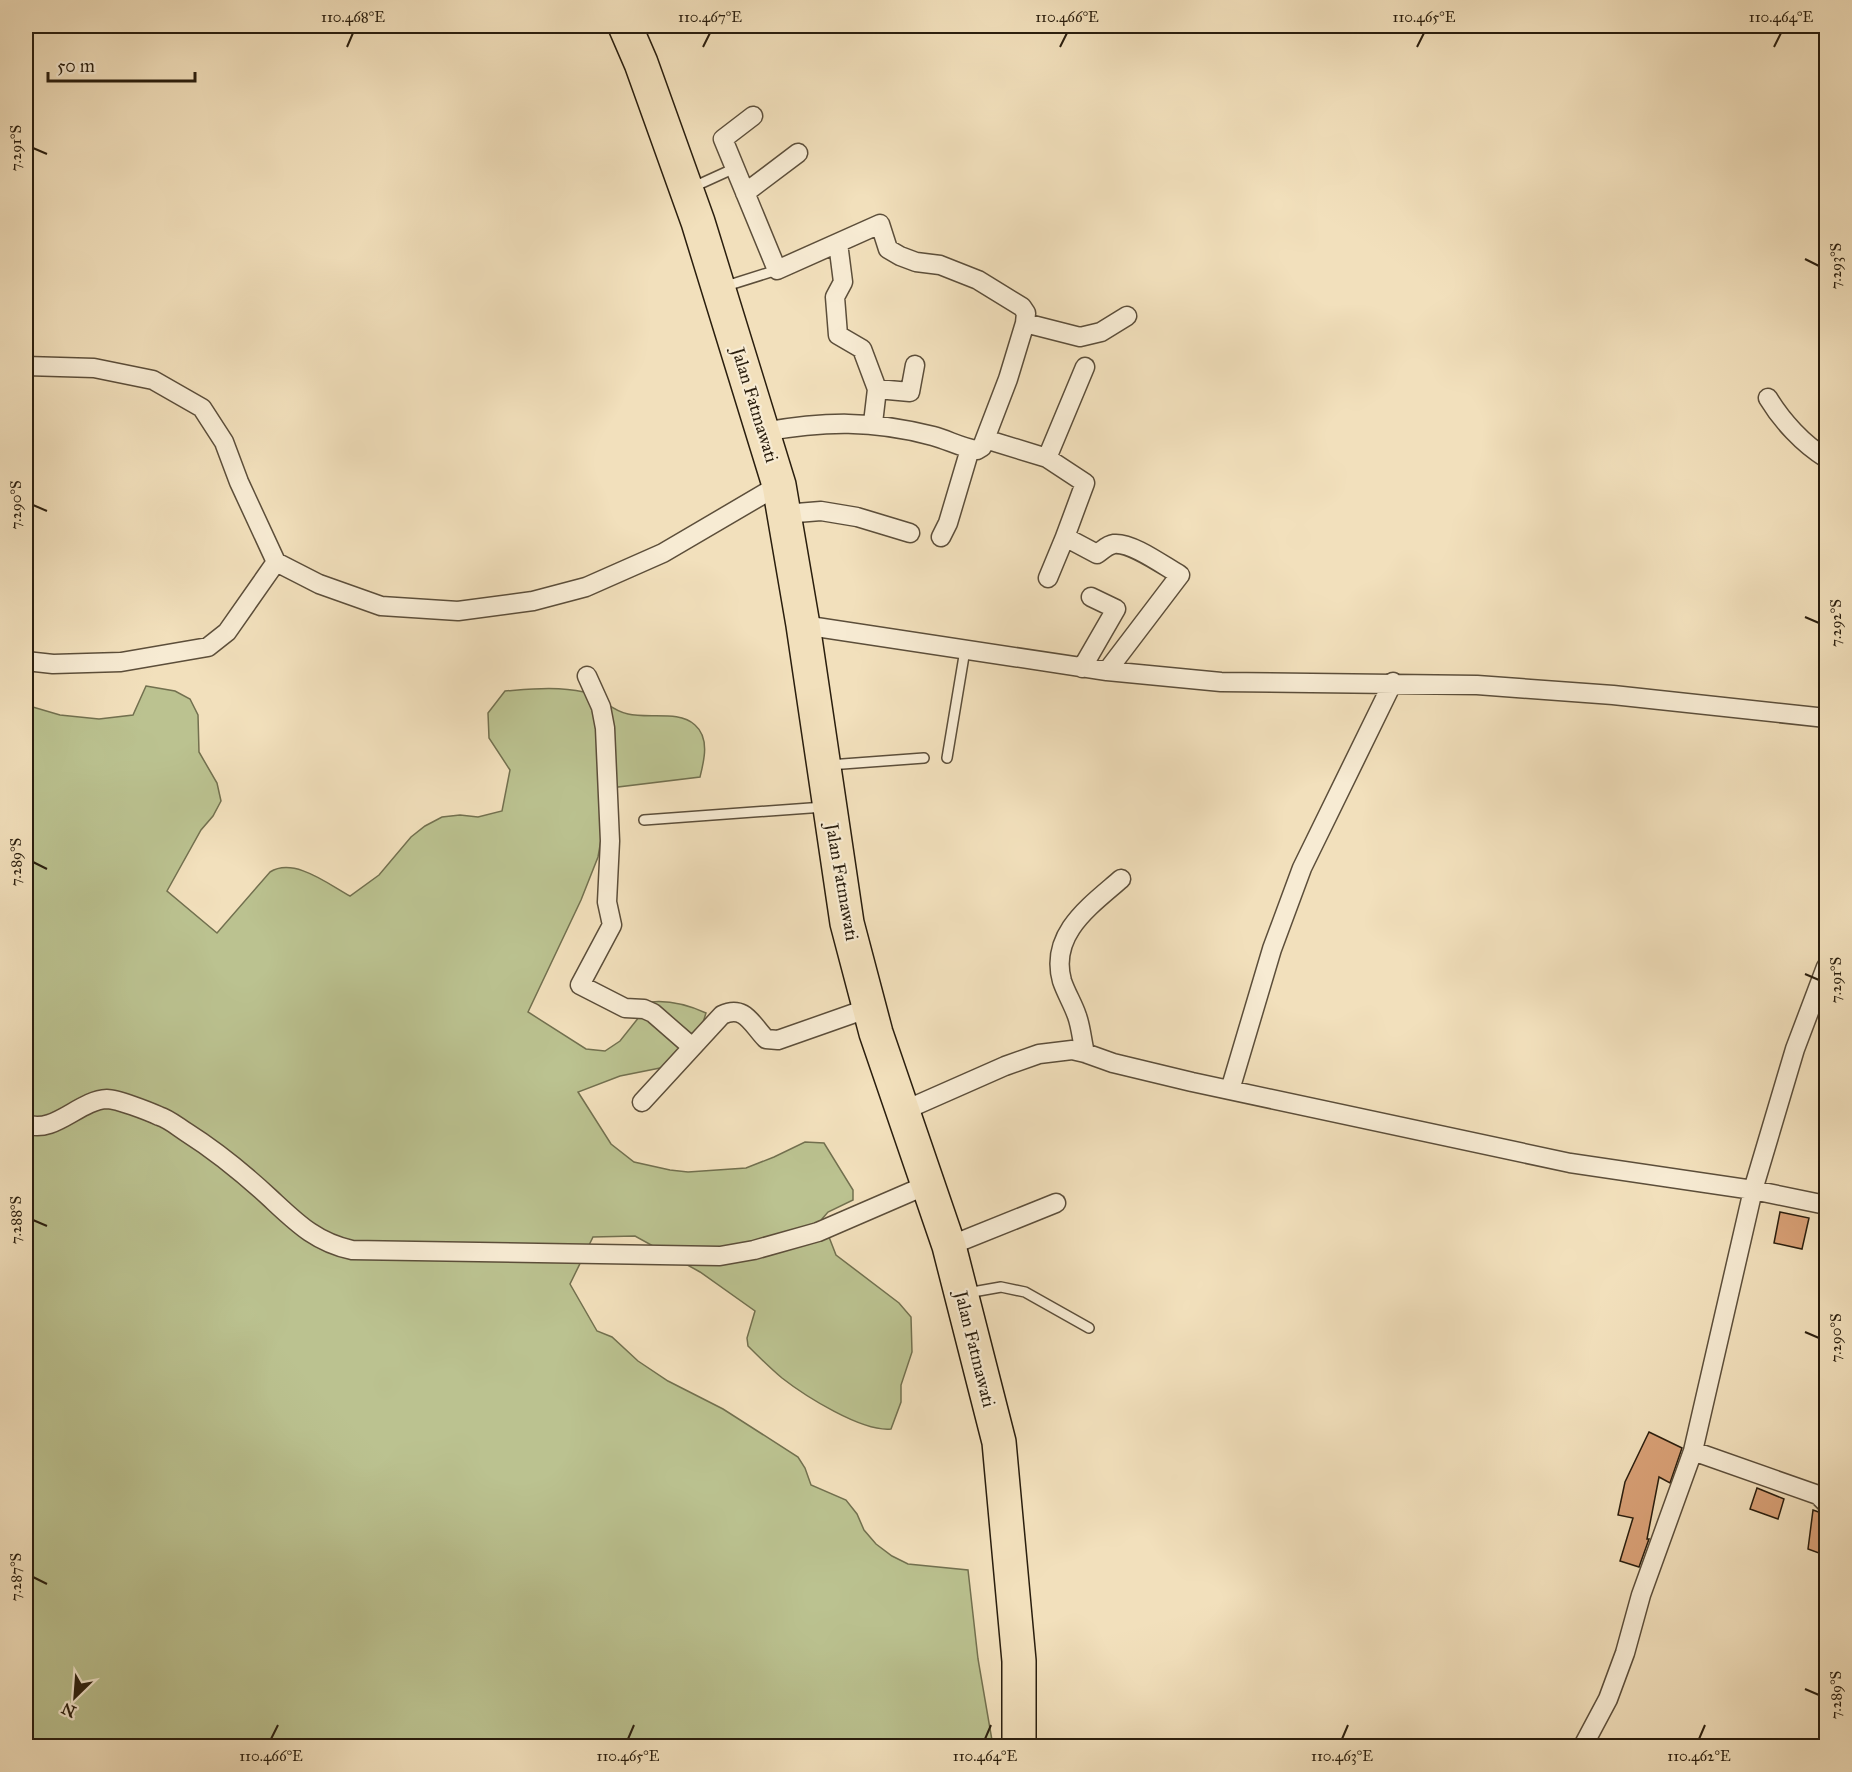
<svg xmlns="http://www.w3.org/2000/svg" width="1852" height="1772" font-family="'IM FELL Great Primer',serif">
<rect width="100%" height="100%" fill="#f2e0bc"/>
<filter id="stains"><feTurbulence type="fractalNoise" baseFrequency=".00333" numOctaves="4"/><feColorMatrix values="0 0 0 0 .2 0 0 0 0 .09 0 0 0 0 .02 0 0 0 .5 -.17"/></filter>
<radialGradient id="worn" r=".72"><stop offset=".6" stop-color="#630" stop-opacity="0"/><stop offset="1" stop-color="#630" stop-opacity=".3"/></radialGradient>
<path fill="#bbc290" stroke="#72704f" stroke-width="1.5" d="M146 686 175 691 190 699 198 715 199 752 217 783 221 801 213 816 201 830 167 891 217 933 270 872C294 857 328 884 350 896L379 875 411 837 425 826 442 817 460 815 478 817 502 811 510 770 489 738 488 713 505 691C531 689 558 686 584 692 599 695 611 711 628 714 649 719 679 710 695 725 710 738 704 761 700 777L610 788 598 857 581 900 528 1012 586 1049 605 1051 620 1041 651 1002C671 1000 688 1005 706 1013L694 1051 675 1065 620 1076 578 1092 611 1144 634 1162 670 1170 688 1172 746 1168 774 1157 805 1142 824 1143 853 1190V1200L828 1212 822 1219 836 1255 899 1303 911 1317 912 1352 901 1385V1402L891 1429C862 1432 805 1396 782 1378 770 1368 759 1357 748 1346L747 1338 755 1311 700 1272 635 1236 593 1237 570 1284 597 1331 612 1337 638 1361 668 1381 723 1409 798 1457 805 1468 811 1485 846 1500 857 1514 864 1530 876 1544 892 1556 908 1564 968 1570 978 1659 993 1746H26V705L60 715 99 719 133 715Z"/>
<path fill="#d8a076" stroke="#2a1e0e" stroke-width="1.5" d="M1780 1212 1809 1218 1802 1249 1774 1243Z
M1649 1432 1682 1448 1670 1483 1659 1477 1647 1539H1649L1639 1567 1620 1561 1633 1518 1618 1515 1625 1482Z
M1757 1488 1784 1499 1778 1519 1750 1509Z
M1813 1510 1827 1515V1556L1808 1549Z"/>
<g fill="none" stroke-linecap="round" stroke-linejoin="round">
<defs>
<path id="lane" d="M691 188 735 168
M723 287 777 270
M947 758 965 650
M829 765 924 758
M644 820 824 807
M967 1293 1001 1287 1025 1292 1089 1328"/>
<path id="street" d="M753 116 723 139 777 270 880 224 888 249 900 256 916 262 940 265 978 280 1022 307 1026 313 1025 323 1008 379 985 439 982 447 977 450C962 448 948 440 933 436 872 420 825 421 763 432
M745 193 798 153
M838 243 843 282 835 297 838 335 862 349 877 389 873 423
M1025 323 1080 337 1101 332 1127 316
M26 366 94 368 153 380 202 408 224 442 239 482 276 562 319 584 381 606 458 611 533 601 586 587 663 553 779 485
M877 389 910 392 915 365
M1768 398C1782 421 1803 444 1826 458
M985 439 1047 458 1085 483 1065 537 1097 554C1103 550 1107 545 1114 544 1132 542 1164 566 1180 575L1107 671
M1047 458 1085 367
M784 514 821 511 857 517 910 533
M941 537 948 523 970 449
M1048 578 1065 537
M803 625 1107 671 1221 682 1477 685 1613 695 1826 718
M26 661 53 664 121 662 208 647 227 632 276 562
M1082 668 1116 609 1091 597
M587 676 601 707 605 728 610 841 607 902 612 925 580 985 625 1008 644 1009 653 1013 692 1047
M1085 1053C1082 1041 1081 1027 1077 1016 1073 1004 1066 993 1062 981 1049 934 1090 906 1121 879
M1230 1090 1272 949 1302 868 1393 682
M642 1102 722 1015C745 1004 752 1025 766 1039L778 1040 869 1008
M903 1111 1005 1066 1039 1054 1072 1050 1085 1053 1113 1063 1192 1082 1570 1163 1753 1190 1826 1205
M26 1124C54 1135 79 1100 107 1099 117 1099 148 1111 159 1116 169 1119 178 1127 186 1132 216 1151 243 1173 269 1197 296 1222 315 1242 352 1250L720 1256 754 1250 818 1232 929 1184
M949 1246 1056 1203
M1693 1451 1818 1495 1826 1503
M1583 1746 1608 1699 1625 1653 1641 1595 1693 1451 1753 1190 1795 1049 1826 967"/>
<path id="highway" d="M625 26 641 63 698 222 779 485 803 625 847 923 876 1033 949 1246 999 1442 1019 1661V1746"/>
</defs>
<use href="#lane" stroke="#5c4e3a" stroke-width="12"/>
<use href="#street" stroke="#5c4e3a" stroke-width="21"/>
<use href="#highway" stroke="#2a1e0e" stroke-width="36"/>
<use href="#lane" stroke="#f7ebd3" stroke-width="9"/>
<use href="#street" stroke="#f7ebd3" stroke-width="18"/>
<use href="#highway" stroke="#f2e0bc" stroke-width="33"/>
</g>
<path fill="none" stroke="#2a1e0e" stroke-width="2" d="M347 47 353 33M703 47 710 33M1060 47 1067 33M1417 47 1424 33M1774 47 1781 33M33 148 47 154M1805 259 1819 266M33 505 47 511M1805 617 1819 623M33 862 47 869M1805 974 1819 980M33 1220 47 1226M1805 1332 1819 1338M33 1577 47 1584M1805 1689 1819 1695M271 1739 278 1725M628 1739 634 1725M985 1739 991 1725M1342 1739 1348 1725M1699 1739 1705 1725"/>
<g text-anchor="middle" stroke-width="4.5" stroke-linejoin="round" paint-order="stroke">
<g font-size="18" fill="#2a1e0e" stroke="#f7ebd3">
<text transform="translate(755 405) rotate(73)" y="6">Jalan Fatmawati</text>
<text transform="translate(842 882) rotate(80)" y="6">Jalan Fatmawati</text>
<text transform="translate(975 1349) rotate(76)" y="6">Jalan Fatmawati</text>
</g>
</g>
<rect width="1852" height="1772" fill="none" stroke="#f2e0bc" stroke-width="66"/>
<g transform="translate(75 1697) rotate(205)" stroke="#f7ebd3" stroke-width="4.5" paint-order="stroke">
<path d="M0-4.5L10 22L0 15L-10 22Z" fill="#2a1e0e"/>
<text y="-9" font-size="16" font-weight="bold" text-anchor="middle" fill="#2a1e0e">N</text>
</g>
<path d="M48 72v9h147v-9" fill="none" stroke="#2a1e0e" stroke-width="3"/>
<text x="57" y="72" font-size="18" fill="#2a1e0e" stroke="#f7ebd3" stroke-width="4.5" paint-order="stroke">50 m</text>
<rect x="33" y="33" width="1786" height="1706" fill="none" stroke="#2a1e0e" stroke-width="2"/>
<g font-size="15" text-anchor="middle" fill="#2a1e0e">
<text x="353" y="22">110.468°E</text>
<text x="710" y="22">110.467°E</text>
<text x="1067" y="22">110.466°E</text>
<text x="1424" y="22">110.465°E</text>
<text x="1781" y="22">110.464°E</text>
<text transform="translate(16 148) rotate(-90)" y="5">7.291°S</text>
<text transform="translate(1836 266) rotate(-90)" y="5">7.293°S</text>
<text transform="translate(16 505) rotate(-90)" y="5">7.290°S</text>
<text transform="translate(1836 623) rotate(-90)" y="5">7.292°S</text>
<text transform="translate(16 862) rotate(-90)" y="5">7.289°S</text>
<text transform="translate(1836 980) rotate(-90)" y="5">7.291°S</text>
<text transform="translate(16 1220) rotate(-90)" y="5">7.288°S</text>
<text transform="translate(1836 1338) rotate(-90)" y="5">7.290°S</text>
<text transform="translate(16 1577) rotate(-90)" y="5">7.287°S</text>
<text transform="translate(1836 1695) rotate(-90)" y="5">7.289°S</text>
<text x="271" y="1761">110.466°E</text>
<text x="628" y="1761">110.465°E</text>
<text x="985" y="1761">110.464°E</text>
<text x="1342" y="1761">110.463°E</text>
<text x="1699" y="1761">110.462°E</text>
</g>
<rect width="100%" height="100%" filter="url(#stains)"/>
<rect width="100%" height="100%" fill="url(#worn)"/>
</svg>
